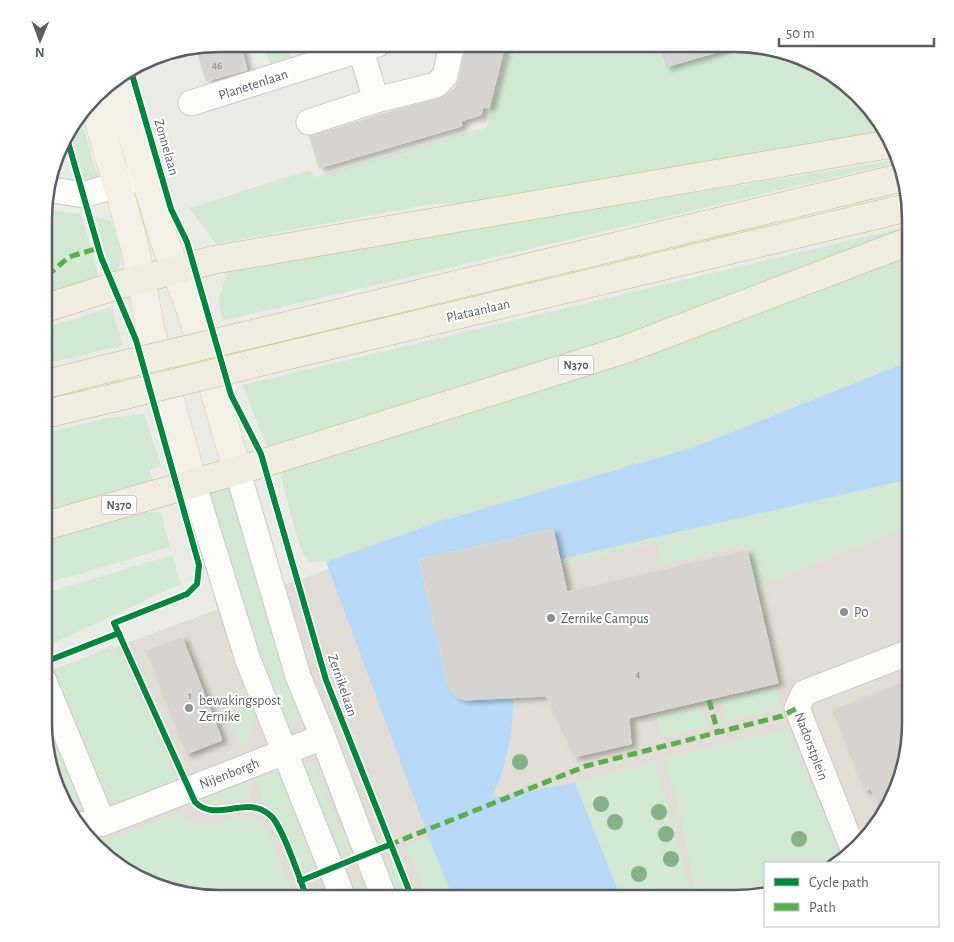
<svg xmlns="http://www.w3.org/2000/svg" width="954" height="942" font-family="'Alegreya Sans',sans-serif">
<defs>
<filter id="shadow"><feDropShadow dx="5.5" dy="3" stdDeviation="2.5" flood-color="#0004"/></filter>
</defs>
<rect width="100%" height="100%" fill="#ebebe6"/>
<path fill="#dfddd5" d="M910 398V733L887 810 839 863H765V894L745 898H209L132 875 80 829 53 779 44 733V673L342 564Z"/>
<path fill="#d2e8d2" d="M264 44H287L292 60 270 66Z
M510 45H658L665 67 739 45H757L822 67 874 113 886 135 488 203 433 204 216 244 189 208 310 170 314 177 487 127Z
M80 117 99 182 86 186 69 130Z
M899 159 900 162 222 321 219 299 227 272C450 230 675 197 899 159Z
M48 210 81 214 100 282 46 299 47 236 54 234Z
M95 217 111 221C117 240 129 261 112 277Z
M910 226V232L480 386 276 451 267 446 242 385Z
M910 255V361L694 447 434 523 326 562H309L300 548 281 477 283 466Z
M111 307 123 345 46 364V328Z
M144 414 161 466 150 470 154 485 45 518 46 433 107 418Z
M910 479V525L756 587 745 544 662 564 657 542 561 565 560 559Z
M234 482 300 707 299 721 289 734 284 735 208 491Z
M147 512H161L170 547 45 584V538Z
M172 555 181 584 45 647V593Z
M112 646 117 648 178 782C157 791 127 811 105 800L49 674Z
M244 688 253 691C257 712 258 726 246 744L240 743 224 698Z
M776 688 780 709 725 721 721 700Z
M701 705 706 726 661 736 656 715Z
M44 714 78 794V802L71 812 53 779 44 733Z
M789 730 843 859 839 863H765V894L745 898H697L677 802 664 758Z
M304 757 314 766 341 830 357 851 335 859 298 759Z
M653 763 666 798 673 835 677 838 691 898H621L575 783Z
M266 771 281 775 323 864 302 872C292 846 286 816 261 802V794L253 772Z
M243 777 251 792V799C232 799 213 813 198 796Z
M177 813C182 816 188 821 194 823 216 832 239 810 260 821L269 835 295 898H209L132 875 94 842H103Z
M428 837 454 898H427L406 846Z
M394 866 407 898H392L381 871Z
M369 876 378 898H351L346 885Z"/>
<path fill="#b8d9f8" d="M910 361V479L560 559 552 529 419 560 451 692 458 698 466 700 513 697C514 724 506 776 490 798L575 783 621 898H453L432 846 326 562 434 523 694 447Z"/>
<path fill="#d5d4d1" stroke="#dad9d5" filter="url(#shadow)" d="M220 44H240L247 70 206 81 196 48Z
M466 44 505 45 489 108 483 107 481 115 461 121 462 126 319 168 309 136 446 95 455 88 459 80Z
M659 45H724V50L666 67Z
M553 529 567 592 747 550 778 683 629 718 631 744 574 757 546 696 466 700 456 697 448 685 419 559Z
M182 637 222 740 186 754 146 651Z
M906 681 910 691V733L887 810 882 816 871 788 864 791 832 710Z"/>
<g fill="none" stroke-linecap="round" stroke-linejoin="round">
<defs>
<path id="minor" d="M361 51 376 100
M191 103 378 44
M309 122 376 100 436 85 445 76 452 44
M47 189 84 195 137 178
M237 469 298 676 323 737 384 898
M193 483 248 660 343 898
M44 681 103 823
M78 825 103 823 323 737
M853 849 797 708 804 693 910 652"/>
<path id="major" d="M116 81 163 237 190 308 237 469
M93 101 133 239 151 331 193 483"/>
<path id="highway" d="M46 308 115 286 213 260 890 144
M248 335 904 177
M256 363 910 207
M46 384 109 368
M46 414 117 397
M45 526 257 465 626 349 910 241"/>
</defs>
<use href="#minor" stroke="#c7c8c6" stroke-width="27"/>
<use href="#major" stroke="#d4cdb3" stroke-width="29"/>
<use href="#highway" stroke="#c3b792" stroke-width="29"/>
<use href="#minor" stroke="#fcfcfb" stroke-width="25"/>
<use href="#major" stroke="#f3f1e7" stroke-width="28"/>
<use href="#highway" stroke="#efece0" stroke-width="28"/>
<defs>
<path id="highway-bridge" d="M109 368 248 335
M117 397 256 363"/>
</defs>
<use href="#highway-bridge" stroke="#c3b792" stroke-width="29" stroke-linecap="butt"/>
<use href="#highway-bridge" stroke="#efece0" stroke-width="28"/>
<path stroke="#58b04a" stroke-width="5" stroke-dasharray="10 5" stroke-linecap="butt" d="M47 276 69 257 98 248
M709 700 718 733
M389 845 586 766 782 716 797 708"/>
<defs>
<path id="cycleway" d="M131 71 171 209 187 242 231 395 261 454 326 680 412 898
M66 135 101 257 136 340 199 565 197 584 187 594 114 623 195 802C217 824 247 793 271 816 283 827 300 880 307 898
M45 662 119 633
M300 881 389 845"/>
</defs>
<use href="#cycleway" stroke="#fff" stroke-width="9"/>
<use href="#cycleway" stroke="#00873e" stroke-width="6"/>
</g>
<g fill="#85b288">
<circle cx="520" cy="762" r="8"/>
<circle cx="601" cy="804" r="8"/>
<circle cx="659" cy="812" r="8"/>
<circle cx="615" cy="822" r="8"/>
<circle cx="666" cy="834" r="8"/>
<circle cx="799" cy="839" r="8"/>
<circle cx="671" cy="859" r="8"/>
<circle cx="639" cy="874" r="8"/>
</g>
<g fill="#8d8f92" stroke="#fff" stroke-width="2">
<circle cx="844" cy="612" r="5"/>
<circle cx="551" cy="618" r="5"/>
<circle cx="189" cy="708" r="5"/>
</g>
<g text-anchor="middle" stroke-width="4" stroke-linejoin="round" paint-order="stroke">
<g font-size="11" fill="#7a7c80">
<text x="217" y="69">46</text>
<text x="638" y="678">4</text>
<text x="190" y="699">1</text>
</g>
<g fill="#fff" stroke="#8c8e92" stroke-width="1">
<rect x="558.5" y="355.5" width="35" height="19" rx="4"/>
<rect x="101.5" y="495.5" width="35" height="19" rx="4"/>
</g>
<g font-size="12" font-weight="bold" fill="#5b5e64">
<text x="576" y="369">N370</text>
<text x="119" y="509">N370</text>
</g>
<g font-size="14" fill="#5b5e64" stroke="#fff">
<text transform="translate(253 84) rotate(-18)" y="5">Planetenlaan</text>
<text transform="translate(167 147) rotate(74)" y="5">Zonnelaan</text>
<text transform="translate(478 310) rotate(-13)" y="5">Plataanlaan</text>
<text transform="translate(343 685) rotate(71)" y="5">Zernikelaan</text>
<text transform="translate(812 746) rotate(69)" y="5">Nadorstplein</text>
<text transform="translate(229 773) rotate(-21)" y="5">Nijenborgh</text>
</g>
<g font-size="14" fill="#5b5e64" stroke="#fff" text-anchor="start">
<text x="854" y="617">P0</text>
<text x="561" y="623">Zernike Campus</text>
<text x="199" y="705">bewakingspost<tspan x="199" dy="16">Zernike</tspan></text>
</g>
</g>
<path d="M0 0H954V942H0ZM219 52H735A167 167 0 0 1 902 219V723A167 167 0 0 1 735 890H219A167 167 0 0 1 52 723V219A167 167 0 0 1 219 52Z" fill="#fff" fill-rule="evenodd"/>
<path fill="none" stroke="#5b5e64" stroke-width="2.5" d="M219 52H735A167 167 0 0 1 902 219V723A167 167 0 0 1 735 890H219A167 167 0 0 1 52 723V219A167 167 0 0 1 219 52Z"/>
<rect x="764" y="862" width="175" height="65" fill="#ffffff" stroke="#bdbfc1"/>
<rect x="774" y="878" width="25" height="8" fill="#00873e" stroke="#bdbfc1"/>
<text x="809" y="887" font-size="15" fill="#5b5e64">Cycle path</text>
<rect x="774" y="903" width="25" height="8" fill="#58b04a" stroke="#bdbfc1"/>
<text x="809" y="912" font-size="15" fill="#5b5e64">Path</text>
<g transform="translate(40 40) rotate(181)" stroke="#ffffff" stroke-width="4" paint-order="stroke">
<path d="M0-4L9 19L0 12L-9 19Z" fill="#5b5e64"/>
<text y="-8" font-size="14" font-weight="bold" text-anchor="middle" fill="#5b5e64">N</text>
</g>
<path d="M779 38v8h155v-8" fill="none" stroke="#5b5e64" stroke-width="2.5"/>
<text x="786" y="38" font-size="15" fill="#5b5e64" stroke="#ffffff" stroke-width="4" paint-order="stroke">50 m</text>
</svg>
